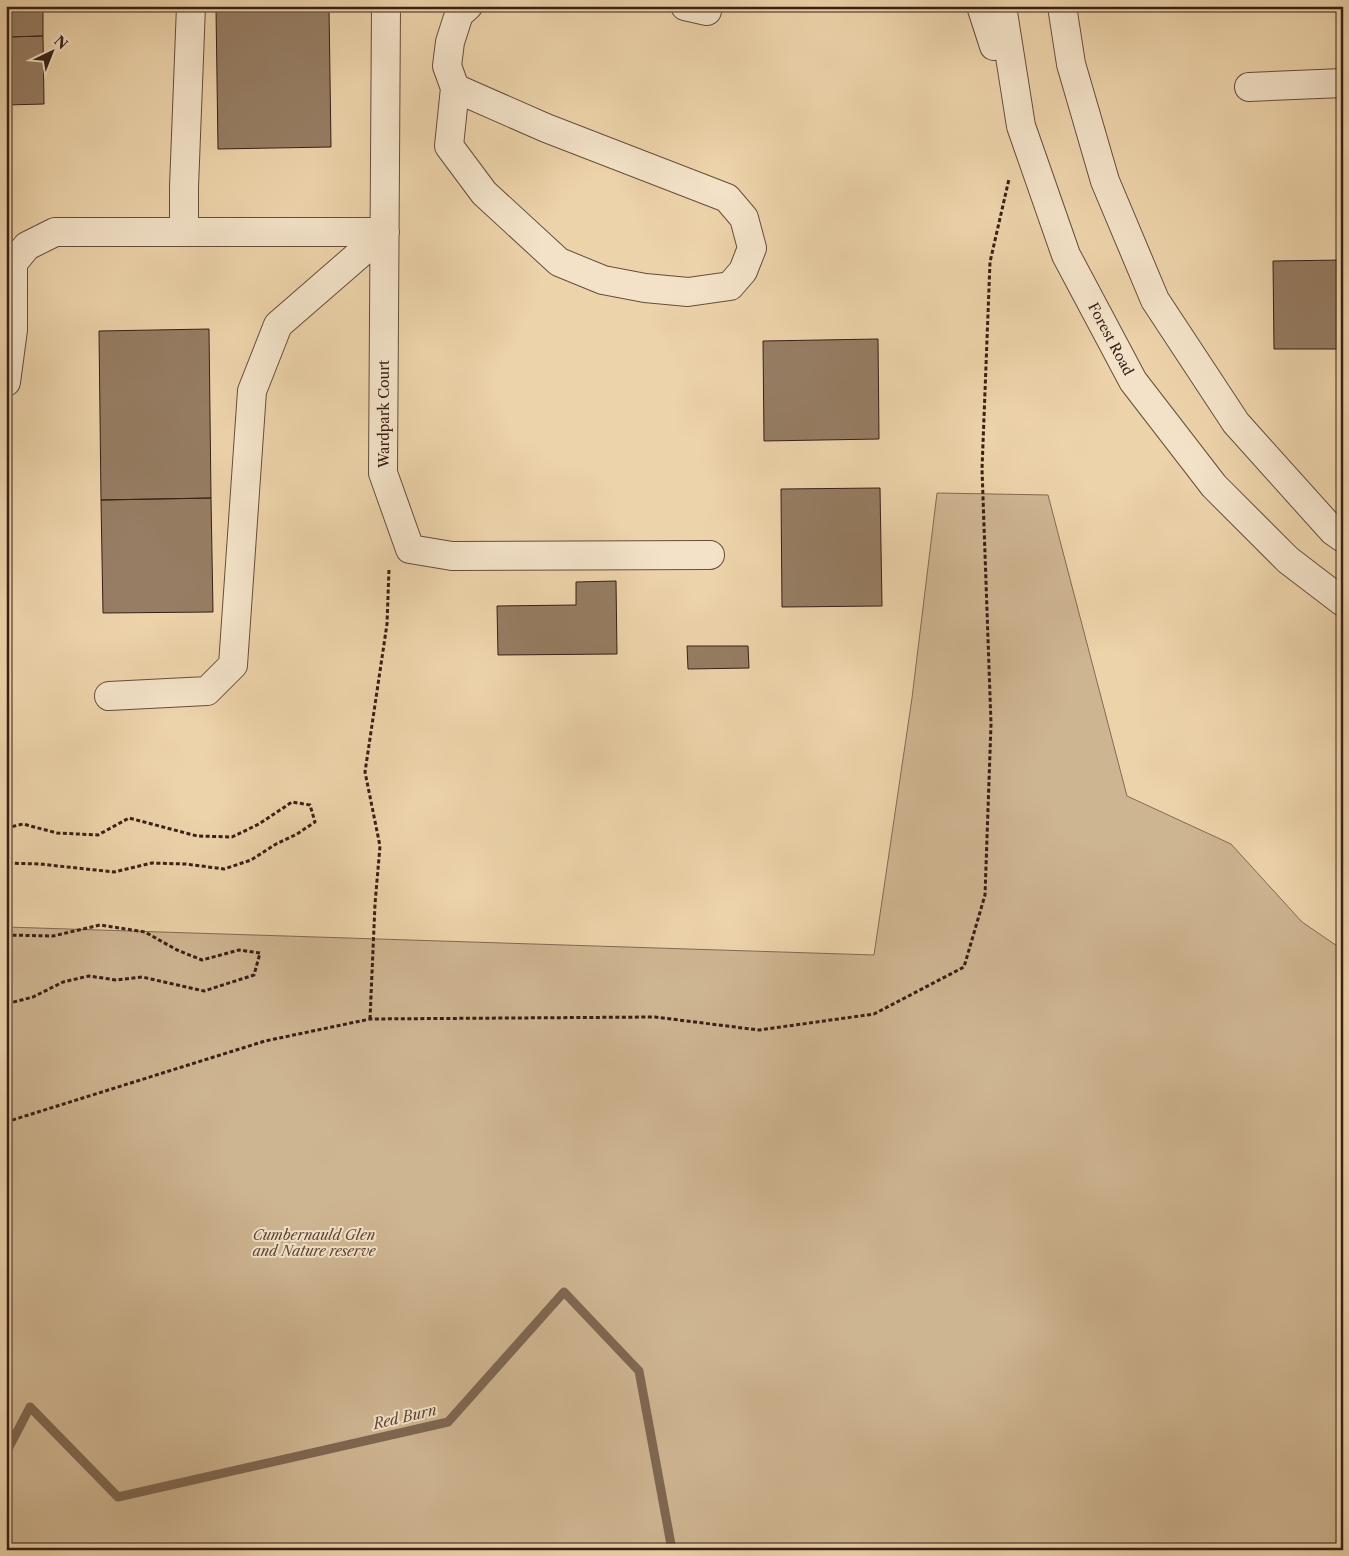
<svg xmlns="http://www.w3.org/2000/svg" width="1349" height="1556" font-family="'Libre Caslon Text',serif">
<rect width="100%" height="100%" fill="#edd3aa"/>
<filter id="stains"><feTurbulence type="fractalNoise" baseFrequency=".004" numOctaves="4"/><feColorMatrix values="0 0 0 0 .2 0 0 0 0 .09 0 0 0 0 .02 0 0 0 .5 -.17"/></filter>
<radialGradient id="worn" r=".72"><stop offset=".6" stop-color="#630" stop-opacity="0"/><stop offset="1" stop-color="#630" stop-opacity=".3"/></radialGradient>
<path fill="#ceb591" stroke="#836a54" d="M937 493 1048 495 1127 796 1231 844 1302 922 1343 950V1550H6V927L874 955 912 698Z"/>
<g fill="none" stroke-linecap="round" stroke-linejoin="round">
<path stroke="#7f6751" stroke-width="9" d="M6 1453 30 1407 118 1497 448 1422 564 1292 639 1371 672 1550"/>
</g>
<path fill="#967d63" stroke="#382017" d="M6 6H43V36L6 37Z
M329 8 331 147 218 149 216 9Z
M43 36 44 104 6 105V37Z
M1343 260V349H1274L1273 261Z
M209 329 211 498 101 500 99 331Z
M878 339 879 439 764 441 763 341Z
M880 488 882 606 782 607 781 489Z
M211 498 213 612 103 613 101 500Z
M616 581 617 654 498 655 497 606 576 605V582Z
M687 646H748L749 668 688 669Z"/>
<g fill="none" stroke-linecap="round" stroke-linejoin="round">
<defs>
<path id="minor" d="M386 6 383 473 410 549 452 556 710 555
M685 6 707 11
M981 6 994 46
M1002 6 1021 126 1066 255 1133 381 1214 486 1288 560 1343 602
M1062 6 1071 64 1105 181 1155 300 1236 423 1333 531 1343 538
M1249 87 1343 83
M455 88 546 128 727 198 744 218 752 248 743 271 730 286 688 292 645 288 603 280 559 262 484 193 449 146 455 88 447 66 450 42 459 14 468 6
M184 231V187L191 6
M6 382 13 330V263L27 246 55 232H385
M109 696 207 691 233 665 252 391 278 325 385 232"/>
</defs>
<use href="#minor" stroke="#654d3c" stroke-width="30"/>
<path stroke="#382017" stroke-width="3" stroke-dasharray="4 2.5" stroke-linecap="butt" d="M6 828 23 824 57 833 98 835 129 818 197 836 232 837 259 824 292 802 310 805 315 822 297 834 276 844 251 860 224 869 186 864 152 863 114 872 40 864 6 863
M6 935 53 936 100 925 145 932 177 950 202 960 239 950 260 953 254 975 204 991 142 977 116 980 89 976 63 982 33 997 6 1004
M370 1019 375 904 380 846 365 772 387 624 389 569
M6 1122 265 1041 370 1019 655 1017 759 1030 874 1014 964 967 985 895 991 724 982 469 990 262 1009 179"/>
<use href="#minor" stroke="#f3e2c8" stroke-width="28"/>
</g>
<g text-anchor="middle" stroke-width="4" stroke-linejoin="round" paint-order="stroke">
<g font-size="14" fill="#382017" stroke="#f3e2c8">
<text transform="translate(1111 339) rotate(62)" y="5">Forest Road</text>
<text transform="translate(384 414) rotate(-90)" y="5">Wardpark Court</text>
</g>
<g font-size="14" font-style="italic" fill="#5e4536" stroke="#f3e2c8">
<text x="314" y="1240">Cumbernauld Glen<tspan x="314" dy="16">and Nature reserve</tspan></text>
</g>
<g font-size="15" font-style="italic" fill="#624939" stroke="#f3e2c8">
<text transform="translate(405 1417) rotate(-13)" y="5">Red Burn</text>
</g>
</g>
<rect width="1349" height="1556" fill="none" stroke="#edd3aa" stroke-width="25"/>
<rect x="8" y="8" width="1334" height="1541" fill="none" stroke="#382017" stroke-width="2.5"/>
<rect x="12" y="12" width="1324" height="1531" fill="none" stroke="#382017"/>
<g transform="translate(52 52) rotate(43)" stroke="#f3e2c8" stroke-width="4" paint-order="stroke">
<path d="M0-4L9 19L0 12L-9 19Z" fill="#382017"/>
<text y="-8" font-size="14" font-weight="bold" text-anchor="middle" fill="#382017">N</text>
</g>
<rect width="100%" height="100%" filter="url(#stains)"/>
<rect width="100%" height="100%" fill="url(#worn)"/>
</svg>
